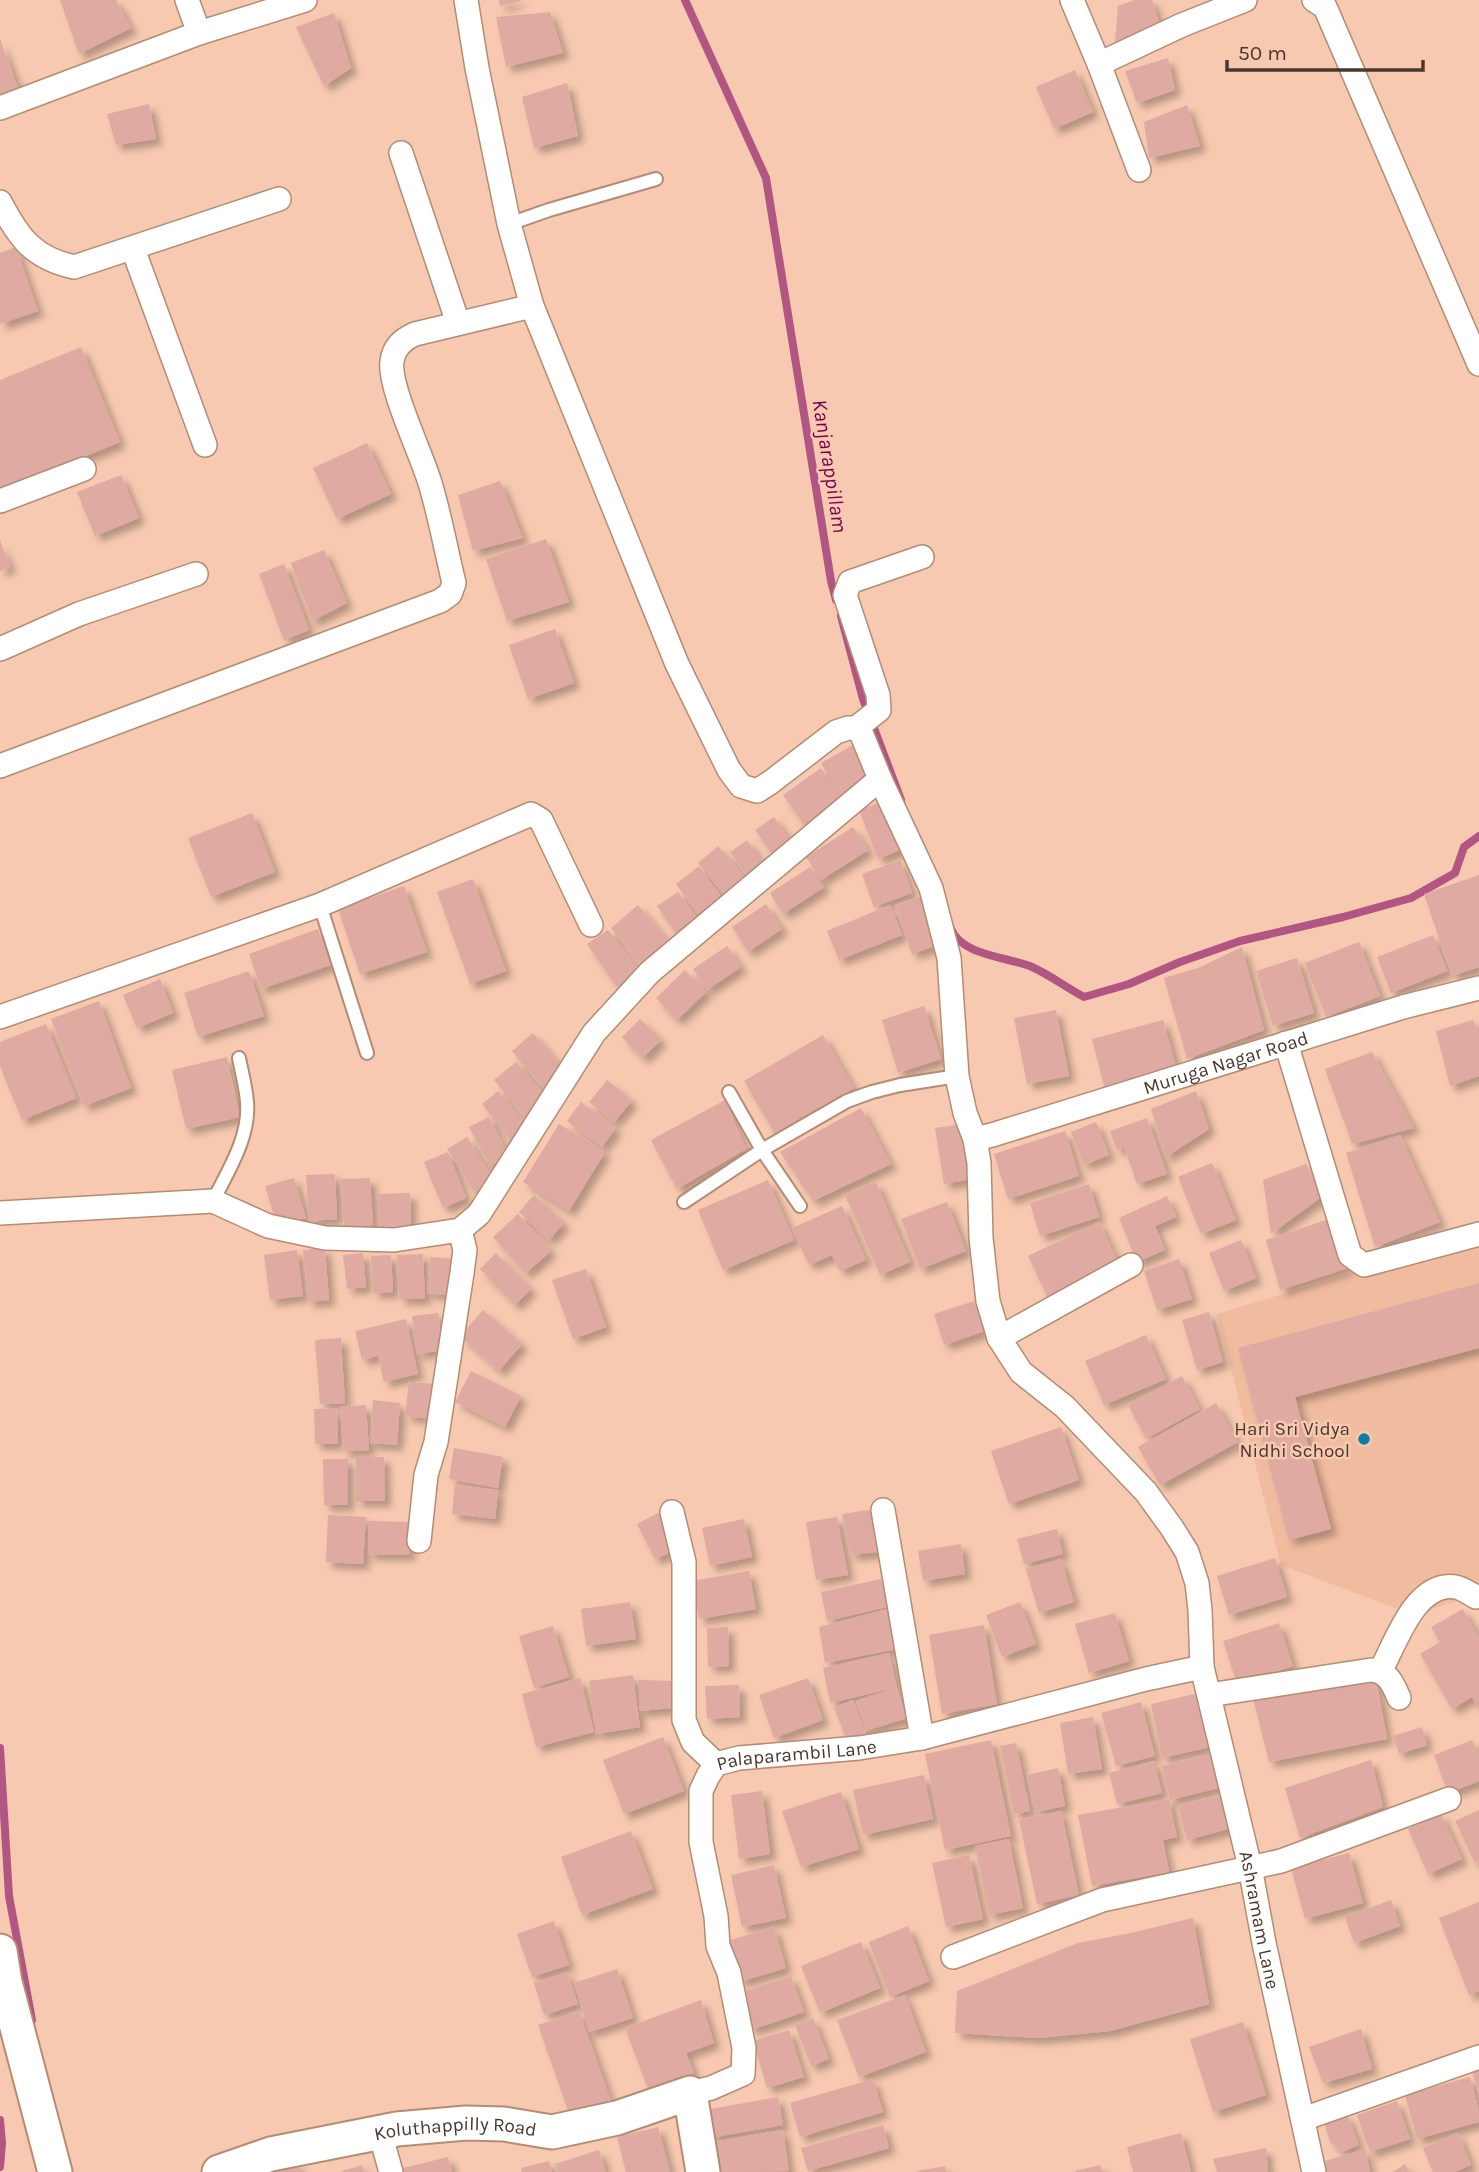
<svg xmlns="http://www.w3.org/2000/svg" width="1479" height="2172" font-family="Karla,sans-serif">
<defs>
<filter id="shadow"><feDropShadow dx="6" dy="6" stdDeviation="3.5" flood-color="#0004"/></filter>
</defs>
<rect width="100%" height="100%" fill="#f7c9b0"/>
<path fill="#f0bb9e" d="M1479 1235V1594L1414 1615 1281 1565 1217 1314Z"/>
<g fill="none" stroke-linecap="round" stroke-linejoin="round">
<path stroke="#b15583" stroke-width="8" d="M685 0 766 178 831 581 836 600
M841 616 863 699 901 800
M951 929C962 956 1009 957 1032 967 1050 975 1067 988 1084 997L1129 984 1180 962 1240 941 1343 917 1411 898 1455 873 1464 847 1479 836
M0 1748 9 1896 32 2020
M0 2120 2 2143 0 2167"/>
</g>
<path fill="#deaaa1" filter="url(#shadow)" d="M60 0H116L131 28 79 54Z
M499 0H521V1L500 6Z
M1134 0H1152L1159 23 1115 43 1118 6Z
M550 12 563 53 506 67 496 17Z
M334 13 351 68 324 86 296 27Z
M0 39 19 91 0 95Z
M1168 58 1175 90 1137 103 1125 71Z
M1075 70 1093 112 1054 129 1036 87Z
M567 83 578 136 534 148 522 97Z
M149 104 156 139 116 145 107 114Z
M1187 105 1200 146 1149 158 1144 122Z
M16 247 38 311 0 324V253Z
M81 347 120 442 0 491V380Z
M367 443 391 494 337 519 313 468Z
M121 475 139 518 95 536 77 492Z
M500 481 523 538 473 551 458 495Z
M546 539 569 602 507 621 486 559Z
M0 540 10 567 0 571Z
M324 550 347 603 312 621 291 563Z
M284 564 309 630 284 640 259 574Z
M555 629 574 683 528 699 509 645Z
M856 743 875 777 840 796 821 763Z
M821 768 843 800 805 826 783 795Z
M889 799 907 847 878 859 859 810Z
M252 813 275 872 211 897 188 838Z
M774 817 793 845 774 857 755 830Z
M853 827 868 850 821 880 806 857Z
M747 840 766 867 749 879 730 852Z
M718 846 747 881 726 897 698 863Z
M900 860 912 893 874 907 862 874Z
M699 866 723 899 701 917 676 884Z
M810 867 824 887 783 914 770 893Z
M1479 875V967L1452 976 1424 894Z
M473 879 506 971 470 984 437 892Z
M404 886 427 952 360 974 338 909Z
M678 892 700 923 679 938 657 906Z
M924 895 940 944 912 954 895 905Z
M766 904 782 929 748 952 732 927Z
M638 905 670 943 643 966 611 928Z
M890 905 902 935 839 960 827 931Z
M318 929 331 965 261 989 249 954Z
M608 930 639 972 617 987 587 944Z
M1433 935 1447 971 1391 993 1377 957Z
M1359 942 1380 996 1326 1017 1305 963Z
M727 946 741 967 707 990 693 969Z
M1242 947 1264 1030 1187 1059 1164 978 1198 968Z
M1297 958 1314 1013 1273 1026 1256 971Z
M685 970 706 992 677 1020 656 998Z
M249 971 264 1016 198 1037 184 993Z
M160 979 173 1013 137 1028 123 995Z
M99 1001 131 1088 84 1106 51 1019Z
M924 1006 941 1059 898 1073 882 1020Z
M1056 1010 1069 1076 1027 1084 1014 1018Z
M640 1019 661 1040 643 1058 622 1037Z
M1163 1020 1177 1070 1105 1090 1092 1039Z
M1473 1020 1479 1035V1076L1450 1086 1436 1031Z
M46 1024 76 1098 22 1120 0 1066V1042Z
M533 1033 568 1074 546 1092 512 1051Z
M823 1035 854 1088 775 1134 744 1081Z
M1372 1052 1414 1128 1352 1144 1325 1069Z
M227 1057 240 1117 186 1129 172 1070Z
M516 1062 550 1102 528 1120 494 1080Z
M607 1080 632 1101 614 1122 589 1102Z
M498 1091 529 1129 512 1142 482 1104Z
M1196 1091 1209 1129 1166 1157 1151 1109Z
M725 1100 746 1149 677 1189 651 1140Z
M581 1102 616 1128 602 1147 567 1121Z
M861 1108 891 1164 813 1201 780 1152Z
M489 1117 509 1156 490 1166 469 1127Z
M1147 1118 1167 1174 1137 1184 1124 1147 1117 1150 1110 1131Z
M1096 1122 1109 1155 1084 1165 1071 1132Z
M559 1124 605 1152 569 1211 523 1182Z
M962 1124 972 1179 944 1184 935 1128Z
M1065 1131 1079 1176 1008 1199 994 1154Z
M1400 1135 1440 1222 1375 1247 1346 1153Z
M467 1137 494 1180 474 1192 447 1149Z
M448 1152 466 1198 443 1208 424 1162Z
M1212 1163 1236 1220 1201 1234 1178 1177Z
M1306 1164 1324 1195 1271 1234 1263 1180Z
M335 1174 337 1219 309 1221 306 1175Z
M294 1178 306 1218 277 1226 265 1186Z
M370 1178 373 1225 344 1227 341 1179Z
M768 1180 794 1240 723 1270 698 1210Z
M876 1182 910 1262 880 1275 845 1195Z
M1089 1184 1099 1217 1040 1236 1030 1203Z
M410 1193 411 1229 379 1230 378 1194Z
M534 1195 564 1223 549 1240 519 1212Z
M1167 1196 1176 1217 1155 1226 1165 1250 1137 1262 1119 1218Z
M947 1202 966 1251 920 1269 901 1219Z
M842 1206 866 1260 840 1271 832 1255 809 1265 792 1228Z
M518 1214 551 1251 526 1273 493 1237Z
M1326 1220 1348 1268 1280 1290 1266 1240Z
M1099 1222 1119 1264 1048 1298 1028 1256Z
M1241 1240 1256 1278 1224 1291 1209 1253Z
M325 1248 329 1300 308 1302 303 1250Z
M297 1250 303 1296 270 1300 264 1255Z
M363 1253 366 1287 347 1289 343 1255Z
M496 1253 531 1289 515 1305 480 1269Z
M423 1254 425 1299H399L397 1255Z
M391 1255 393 1292 373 1293 371 1256Z
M430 1257 456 1259 453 1296 427 1293Z
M1179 1259 1192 1299 1157 1310 1144 1271Z
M586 1269 606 1327 573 1339 552 1280Z
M1479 1283V1348L1295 1397 1331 1529 1289 1540 1238 1348Z
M974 1301 985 1331 944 1345 934 1314Z
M483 1310 522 1344 499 1371 460 1336Z
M1209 1312 1223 1362 1197 1370 1182 1320Z
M438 1313 443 1350 417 1354 412 1316Z
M406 1319 418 1374 384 1382 378 1356 362 1360 355 1331Z
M1146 1335 1166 1379 1104 1405 1085 1361Z
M341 1338 345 1403 320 1404 315 1340Z
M471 1371 521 1396 505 1427 455 1402Z
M1182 1376 1200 1409 1146 1439 1128 1405Z
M409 1382 435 1384 432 1419 405 1416Z
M373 1400 400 1403 397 1445 370 1443Z
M1216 1403 1238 1442 1160 1485 1138 1447Z
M366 1405 369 1450 343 1451 340 1407Z
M337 1408 338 1444H315L314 1409Z
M1061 1427 1079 1480 1009 1504 991 1451Z
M454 1448 503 1457 498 1488 449 1479Z
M356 1457H384L385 1501H356Z
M323 1459H348V1505H324Z
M455 1485 498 1490 495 1519 452 1514Z
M875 1509 879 1552 851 1555 842 1514Z
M664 1510 678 1549 655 1559 637 1524Z
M328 1515 366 1517 363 1564 326 1562Z
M837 1517 848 1575 816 1580 806 1522Z
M744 1519 752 1557 710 1566 702 1528Z
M368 1521 410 1522 409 1555 368 1554Z
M1057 1529 1063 1554 1024 1564 1017 1539Z
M961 1544 965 1574 923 1581 918 1551Z
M1275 1558 1287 1597 1229 1615 1217 1576Z
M1061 1559 1074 1602 1039 1613 1026 1569Z
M749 1571 756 1609 699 1619 692 1581Z
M881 1579 887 1607 827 1621 821 1592Z
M630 1602 636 1639 586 1646 581 1609Z
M1020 1602 1036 1644 1002 1657 986 1615Z
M887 1609 897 1649 825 1663 819 1627Z
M1463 1609 1479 1638V1709L1472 1697 1452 1709 1420 1654 1440 1642 1431 1627Z
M1115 1613 1129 1661 1089 1673 1075 1624Z
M1279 1623 1293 1666 1237 1684 1223 1641Z
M984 1625 997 1704 942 1714 929 1635Z
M553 1626 569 1677 534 1688 519 1636Z
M728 1627 729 1666 708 1667 707 1628Z
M889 1653 897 1688 907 1718 866 1731 856 1701 894 1688 830 1703 823 1668Z
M1375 1672 1387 1739 1269 1762 1252 1694Z
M633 1675 640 1727 596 1734 589 1681Z
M580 1678 594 1732 536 1747 522 1694Z
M808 1678 823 1720 774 1738 759 1695Z
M639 1680 675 1681 674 1708 639 1711Z
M739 1685 740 1717 707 1719 705 1686Z
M1199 1693 1210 1747 1162 1758 1151 1704Z
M853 1700 867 1736 848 1743 834 1708Z
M1141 1702 1155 1756 1116 1766 1101 1713Z
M1093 1717 1102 1769 1068 1774 1060 1723Z
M1422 1727 1427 1745 1399 1754 1393 1736Z
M663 1737 684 1791 624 1814 603 1760Z
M991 1740 1011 1836 945 1850 925 1754Z
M1472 1740 1479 1756V1781L1448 1793 1434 1755Z
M1016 1743 1030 1811 1014 1814 1000 1746Z
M1215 1753 1223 1787 1170 1800 1162 1766Z
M1371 1760 1383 1807 1300 1838 1285 1788Z
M1154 1761 1162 1793 1117 1804 1109 1773Z
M1058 1768 1065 1806 1035 1812 1027 1775Z
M924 1775 933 1819 863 1835 853 1790Z
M762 1791 770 1854 739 1859 731 1795Z
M841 1792 859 1849 801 1867 782 1811Z
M1223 1794 1232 1828 1187 1840 1178 1806Z
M1169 1799 1177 1837 1163 1840 1169 1872 1092 1886 1078 1815Z
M1479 1810V1861L1475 1863 1455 1821Z
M1061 1811 1079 1895 1037 1904 1019 1820Z
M1441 1814 1462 1859 1428 1874 1408 1829Z
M631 1831 653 1889 582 1915 561 1857Z
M1009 1839 1023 1908 989 1915 975 1846Z
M1349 1853 1363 1903 1305 1919 1291 1868Z
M969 1855 983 1919 946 1927 932 1863Z
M774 1865 786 1918 742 1927 731 1875Z
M1391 1900 1400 1926 1354 1943 1345 1917Z
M1479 1902V1991L1469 1995 1439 1918Z
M1193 1918 1209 2004 1110 2031 1038 2038 955 2033 957 1991 1078 1943 1131 1933Z
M554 1921 569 1965 532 1977 517 1934Z
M908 1926 929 1981 890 1997 869 1942Z
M774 1927 786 1968 740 1982 727 1941Z
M861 1942 880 1988 820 2013 801 1966Z
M617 1969 633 2018 589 2032 574 1983Z
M567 1972 578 2004 544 2015 534 1983Z
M791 1976 804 2012 751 2030 739 1993Z
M905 1995 926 2052 859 2077 837 2020Z
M701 2000 714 2043 686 2053 694 2073 648 2089 625 2028Z
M579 2011 612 2104 571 2119 538 2025Z
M813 2018 829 2059 811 2066 795 2025Z
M1243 2022 1266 2095 1213 2112 1190 2039Z
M1361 2029 1372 2069 1323 2083 1309 2047Z
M789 2030 804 2077 767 2088 753 2041Z
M1479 2068V2093H1478L1472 2070Z
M1470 2077 1479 2111V2122L1417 2139 1405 2095Z
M873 2079 883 2112 800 2137 790 2103Z
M778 2097 783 2125 710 2138 705 2110Z
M1397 2101 1410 2139 1370 2152 1357 2115Z
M1347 2115 1359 2145 1342 2152 1330 2142 1324 2122Z
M883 2125 889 2148 808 2171 801 2148Z
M658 2127 670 2172H626L617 2137Z
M783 2130 789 2171 711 2172 706 2143Z
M1181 2133 1191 2172H1133L1127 2147Z
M1458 2133 1471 2165 1454 2172H1433L1423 2148Z
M1266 2148 1268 2172H1217L1213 2159Z
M1365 2149 1370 2172H1324L1321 2162Z
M599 2150 606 2172H558L555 2164Z
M448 2157 452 2172H400L399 2169Z
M549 2161 552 2172H522L521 2168Z
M297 2163 300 2172H260Z
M1405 2164 1409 2172H1393Z
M362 2165 364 2172H342V2171Z
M1100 2165 1102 2172H1075V2171Z
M945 2166 946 2172H918L917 2171Z"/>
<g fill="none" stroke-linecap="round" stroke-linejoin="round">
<defs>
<path id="lane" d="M509 224 549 210 656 179
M320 905 367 1053
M729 1092 762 1150 800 1206
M213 1201C228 1171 250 1137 247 1102 246 1088 242 1073 239 1058
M684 1202 762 1150 847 1101 872 1092 900 1085 957 1076"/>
<g id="street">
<path d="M187 0 199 33"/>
<path d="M1072 0 1099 64 1182 25 1245 0"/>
<path d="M1314 0 1325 7 1479 364"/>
<path d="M1099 64 1139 170"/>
<path d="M0 108 199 33 305 0"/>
<path d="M401 153 458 323"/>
<path d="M0 202C19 238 33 258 74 267L279 199"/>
<path d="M133 249 205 445"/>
<path d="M0 501 84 469"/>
<path d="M0 649 79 614 196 574"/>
<path d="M856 728 879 710 878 695 845 595 850 582 922 557"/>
<path d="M0 766 440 601 450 594 454 583C446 550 440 516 430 483 422 455 388 386 392 361 394 347 403 339 415 334L532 306"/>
<path id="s1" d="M880 779 931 888 949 958 957 1076 965 1113 975 1139 979 1163 981 1238 988 1301 999 1338 1021 1372 1065 1407 1146 1492 1172 1528 1187 1552 1197 1583 1200 1610 1202 1667 1250 1867 1264 1943 1314 2172"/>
<path d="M0 1017 320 905 531 814 541 820 591 925"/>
<path d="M1286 1043 1350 1255 1364 1265 1479 1234"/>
<path id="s2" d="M975 1139 992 1135 1403 1007 1479 988"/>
<path d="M0 1213 213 1201 268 1226 325 1238 394 1240 460 1230 479 1214 594 1033 650 972 880 779 862 735 856 728H848L836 732 771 782 757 791 741 786 729 770 677 664 532 306 509 224 477 68 466 0"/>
<path d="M999 1338 1131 1265"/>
<path d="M883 1510 922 1738"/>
<path d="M672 1512 684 1562V1720L693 1742 716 1764"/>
<path d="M419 1541 426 1475 436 1442 462 1273 465 1250 460 1230"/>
<path d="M1381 1670C1396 1642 1416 1580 1456 1587 1462 1588 1470 1594 1476 1597"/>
<path d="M1209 1695 1371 1670C1388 1671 1393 1684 1399 1698"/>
<path d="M953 1957 1102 1900 1281 1861 1449 1799"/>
<path id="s3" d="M690 2093 711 2088 743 2074 744 2048 729 1973 718 1946 716 1916 701 1842V1791L708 1776 716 1764 739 1758 859 1748 922 1738 1146 1679 1202 1667"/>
<path d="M1303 2119 1479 2057"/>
<path d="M380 2133 391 2172"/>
</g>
<g id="secondary">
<path d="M0 1951 5 1982 55 2172"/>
<path id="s4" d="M219 2172 271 2154 397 2129 466 2123 504 2124 552 2132 617 2118 690 2093 703 2172"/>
</g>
</defs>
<use href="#lane" stroke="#b58b72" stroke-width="16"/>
<use href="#street" stroke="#b58b72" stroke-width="26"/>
<use href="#secondary" stroke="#b58b72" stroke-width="37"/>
<use href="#lane" stroke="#fff" stroke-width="12"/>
<use href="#street" stroke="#fff" stroke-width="23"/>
<use href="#secondary" stroke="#fff" stroke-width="33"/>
</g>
<circle fill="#0c7ca5" stroke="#f7c9b0" stroke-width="2.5" cx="1364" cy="1439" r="7"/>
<g text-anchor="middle" stroke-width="5" stroke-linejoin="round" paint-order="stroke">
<g font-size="19" fill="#4a382e" stroke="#f7c9b0">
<text dy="7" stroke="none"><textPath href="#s2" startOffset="262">Muruga Nagar Road</textPath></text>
<text dy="7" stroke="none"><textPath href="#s3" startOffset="457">Palaparambil Lane</textPath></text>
<text dy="7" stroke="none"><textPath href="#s1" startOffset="1241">Ashramam Lane</textPath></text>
<text dy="7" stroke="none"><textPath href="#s4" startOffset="242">Koluthappilly Road</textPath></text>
</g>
<g font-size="19" fill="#4a382e" stroke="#f7c9b0" text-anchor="end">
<text x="1350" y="1435">Hari Sri Vidya<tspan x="1350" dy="22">Nidhi School</tspan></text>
</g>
<g font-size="21" font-style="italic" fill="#7c004e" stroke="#f7c9b0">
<text transform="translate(830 466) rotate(81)" y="7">Kanjarappillam</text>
</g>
</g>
<path d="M1227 60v10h196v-10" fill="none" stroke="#4a382e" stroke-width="3.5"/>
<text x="1238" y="60" font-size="21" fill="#4a382e" stroke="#f7c9b0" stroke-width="5" paint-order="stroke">50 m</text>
</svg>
